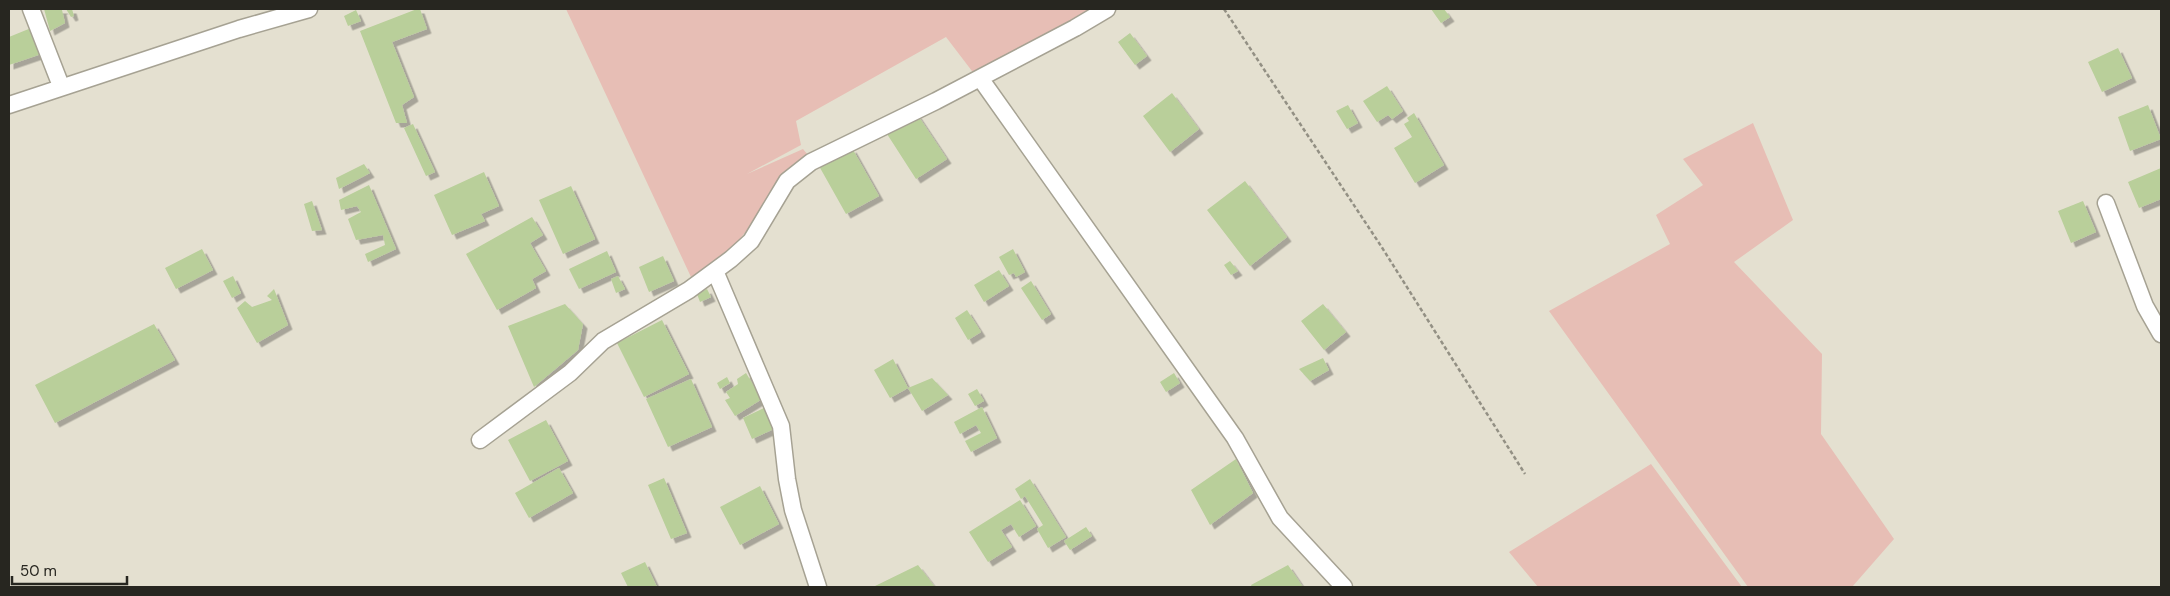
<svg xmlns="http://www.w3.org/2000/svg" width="2170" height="596" font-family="'DM Sans',sans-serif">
<defs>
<filter id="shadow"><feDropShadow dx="4.5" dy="4.5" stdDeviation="0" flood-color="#0004"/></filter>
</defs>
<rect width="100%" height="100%" fill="#e4e0d0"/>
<path fill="#e7beb5" d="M566 9H1093L1054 35 975 75 946 37 796 121 801 145 747 174 803 149 808 155 726 256 691 277Z
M1753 123 1793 220 1734 262 1822 354 1821 434 1894 539 1852 587H1748L1549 311 1670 244 1656 215 1703 185 1683 159Z
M1651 464 1742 587H1538L1509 552Z"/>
<path fill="#b9cf9a" filter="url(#shadow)" d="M44 9H65L62 10 65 23 50 31Z
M66 9H72L74 16 71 17Z
M417 9H420L427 29 392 42 414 97 402 105 407 123H396L360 31Z
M1431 9H1444L1450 17 1441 23Z
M356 10 361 21 348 26 344 16Z
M36 26 47 52 9 65V37Z
M1130 33 1147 56 1135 65 1118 42Z
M2118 48 2132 78 2102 92 2088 62Z
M1387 86 1403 111 1392 119 1388 115 1377 122 1363 101Z
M1172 93 1199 129 1170 152 1143 116Z
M1348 105 1358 123 1347 129 1336 111Z
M2148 105 2161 139 2130 151 2118 117Z
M1414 113 1444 165 1415 183 1394 148 1412 137 1404 124 1409 121 1407 118Z
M917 114 947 159 916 179 887 134Z
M413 124 435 172 426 176 404 128Z
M852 148 879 196 846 214 819 166Z
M364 164 370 173 339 189 336 178Z
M2161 168V199L2139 208 2128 182Z
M484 172 499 206 481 214 485 221 452 235 434 195Z
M1245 181 1287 237 1250 266 1207 210Z
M369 185 396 249 368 262 365 254 385 245 383 235 356 240 348 219 361 212 357 206 341 210 339 200Z
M571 186 595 239 563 254 539 200Z
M312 201 322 230 312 231 304 204Z
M2083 201 2096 232 2071 243 2058 211Z
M532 217 543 235 530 243 546 271 532 279 536 288 497 310 466 254Z
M202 249 213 270 176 289 165 268Z
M1013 249 1025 272 1016 277 1014 273 1009 275 999 257Z
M607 251 616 272 579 289 569 269Z
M663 256 674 281 649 292 639 267Z
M1230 261 1238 271 1231 275 1224 265Z
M999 270 1009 286 984 302 974 285Z
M233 276 241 293 232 298 223 281Z
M618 276 625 289 616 293 611 279Z
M1031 281 1051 314 1042 320 1021 288Z
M274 289 288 325 257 343 237 308 245 301 252 307 272 300 267 296Z
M707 289 711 297 700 302 697 294Z
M565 304 583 324 578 350 534 387 508 326Z
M1323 304 1346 332 1324 350 1301 321Z
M967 310 981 332 968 340 955 318Z
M662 320 689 374 644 397 617 343Z
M154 324 175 360 55 423 35 385Z
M1323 358 1329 370 1310 381 1299 369Z
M893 359 908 388 932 378 948 395 922 411 908 388 890 398 874 370Z
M746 373 762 399 735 416 725 400 730 398 726 392 738 384 737 379Z
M1174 373 1180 383 1166 392 1160 382Z
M727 377 730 383 720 389 717 383Z
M691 379 712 427 668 447 646 399Z
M977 389 984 401 975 406 968 394Z
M768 406 778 427 752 439 743 418Z
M982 407 997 438 971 452 965 441 981 433 976 425 960 434 954 422Z
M546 420 568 461 530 481 508 440Z
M1236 459 1253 493 1210 525 1191 490Z
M559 468 573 493 529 518 515 493Z
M664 478 687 533 671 539 648 485Z
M1030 479 1066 537 1048 548 1037 529 1043 525 1025 496 1021 499 1015 489Z
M760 486 779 524 740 545 720 507Z
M1020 500 1036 526 1019 537 1011 524 1001 530 1012 547 988 562 969 532Z
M1086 527 1092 536 1070 550 1064 541Z
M645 562 657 587H628L621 573Z
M918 565 935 587H873Z
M1288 565 1303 587H1252L1251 585Z"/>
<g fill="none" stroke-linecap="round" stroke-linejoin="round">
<defs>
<path id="minor" d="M31 9 61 86
M980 78 1235 438 1280 518 1344 587
M9 105 239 29 309 9
M2106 203 2145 306 2161 334
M715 271 781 426 787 479 793 510 818 587
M480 440 570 373 603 341 689 290 731 259 751 241 787 181 811 162 936 101 1075 28 1107 9"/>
</defs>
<use href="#minor" stroke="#a6a293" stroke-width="19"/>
<path stroke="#939084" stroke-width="2.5" stroke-dasharray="4 2.5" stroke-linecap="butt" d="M1224 9 1381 246 1525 474"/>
<use href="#minor" stroke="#fff" stroke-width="16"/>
</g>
<rect width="2170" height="596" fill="none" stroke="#272620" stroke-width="20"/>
<path d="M12 576v8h115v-8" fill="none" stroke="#272620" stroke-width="2.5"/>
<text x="20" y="576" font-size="15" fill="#272620" stroke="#e4e0d0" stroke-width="4" paint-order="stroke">50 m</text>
</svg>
